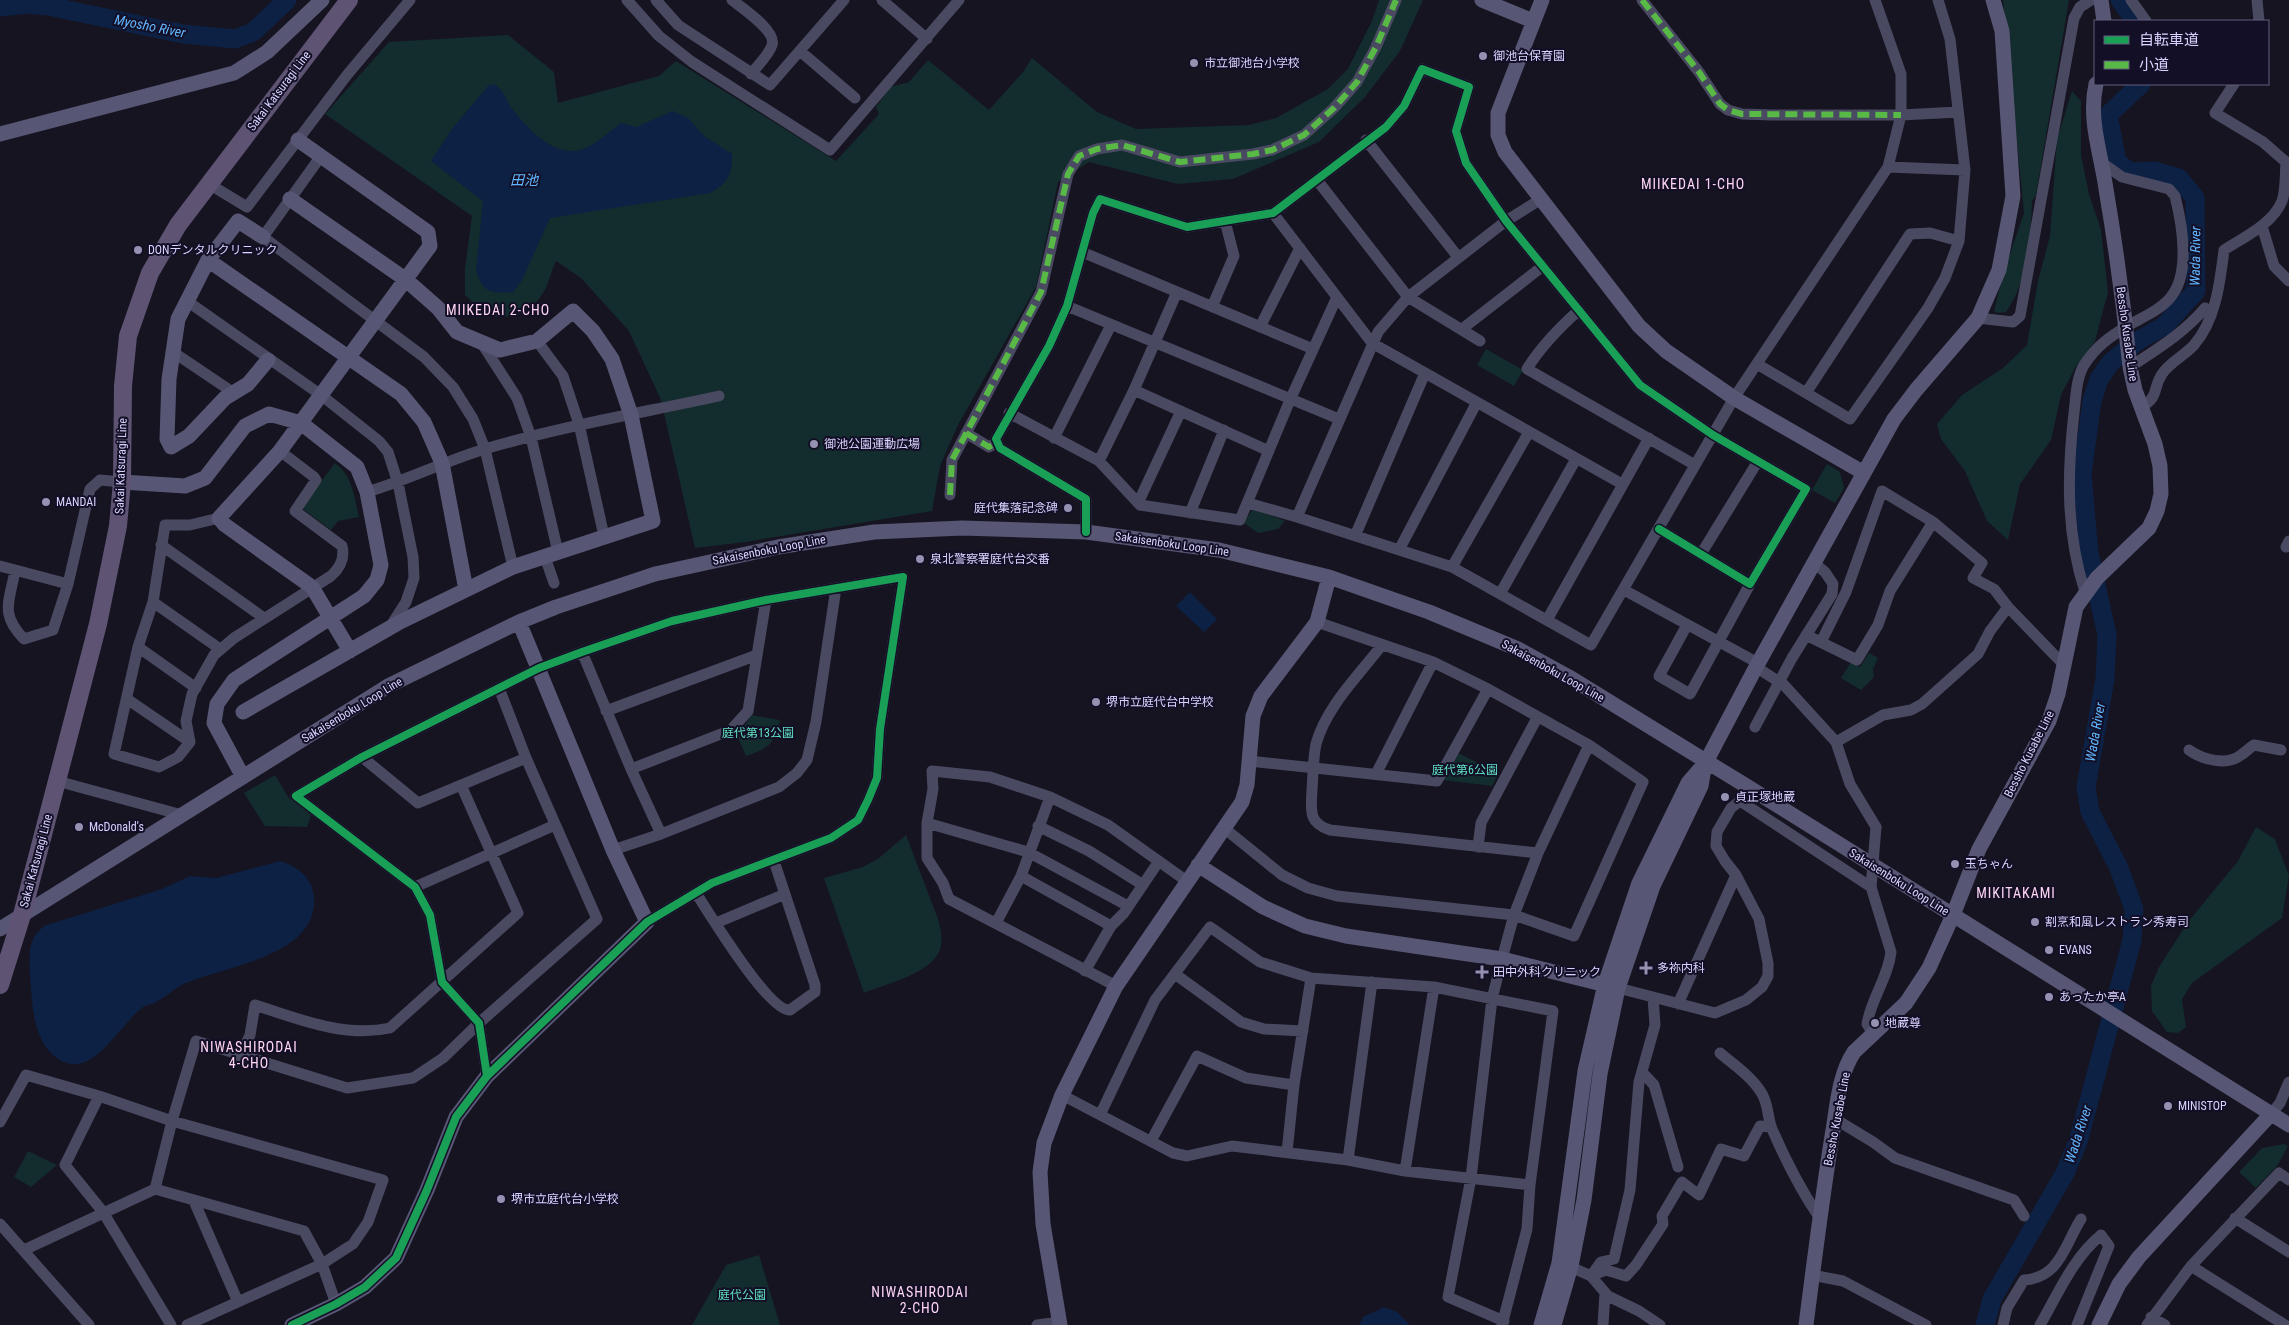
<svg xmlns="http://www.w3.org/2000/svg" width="2289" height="1325" font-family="'Roboto Condensed','Noto Sans JP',sans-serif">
<rect width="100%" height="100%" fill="#161421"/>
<path fill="#132c2d" d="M1379 0H1423L1400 51 1365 97 1319 142 1233 179 1178 184 1089 162 1058 182 1036 287 958 425 940 466 932 511 746 542 695 548 661 400 629 331 581 278 556 261C551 271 549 284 543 293 532 313 502 325 482 311 476 307 471 300 465 295V269L472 216 325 114 389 42 508 35 554 72 558 103 659 76 676 61 836 161 879 114 876 107 890 87 909 82 928 60 989 110 1023 72 1032 58 1097 112 1136 129 1249 125 1276 118 1328 89 1348 69 1372 21Z
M2003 0H2069L2036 195 2032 201C2031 237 2027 283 2006 312L1998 313 1994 311 2005 268 2024 213Z
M2072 91 2081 101V155L2089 194 2101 230 2108 292 2095 341 2075 368 2061 395 2051 440 2020 484 2008 540 1987 521 1965 471 1941 439 1937 424 1962 395 2003 368 2027 345 2038 281 2050 236 2057 139Z
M1486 349 1523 370 1514 386 1477 365Z
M335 463C353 476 354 497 359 517L338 521 331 530 304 510 303 505Z
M1827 464 1840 472 1844 488 1835 503 1812 490Z
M1252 510H1257L1285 521 1278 529 1258 533 1244 523Z
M1869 653 1878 658 1873 669 1874 677 1861 690 1841 678 1851 662 1860 667Z
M751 715 780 720C774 744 770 748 746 756L736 733 744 727Z
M1458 753 1499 773 1492 786 1443 780Z
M275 775 288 797 311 815 307 827 265 826 244 793Z
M2256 827 2275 839 2289 876 2282 918 2192 983 2182 999 2186 1027 2178 1033 2167 1032 2152 1011 2151 986 2159 967 2188 922 2238 861Z
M906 835 938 919C941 929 943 940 940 950 931 974 885 984 864 993L824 878 863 867 879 858Z
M2284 1144 2288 1146 2277 1166 2256 1188 2239 1172 2262 1148Z
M28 1151 57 1165 31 1187 14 1177Z
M759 1255 780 1325H692L726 1265Z"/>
<path fill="#0d2144" d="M494 84C505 91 506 101 514 111 528 128 550 153 575 151 590 150 609 132 621 123L636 127 673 111 688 118 704 136 732 154C732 175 728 183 710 193L550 218 522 280 513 292C491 294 482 292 476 270L483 201 431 161 452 129 488 86Z
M1190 592 1217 619 1204 632 1176 606Z
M280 861C298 867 312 877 314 897 318 956 226 966 186 983 174 988 165 998 154 1003 150 1005 146 1005 143 1007 123 1021 96 1073 67 1063 42 1055 34 1025 32 1001 31 984 26 951 34 937 36 933 41 929 44 926L162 889 190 876 216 878Z
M1384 1307 1397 1312 1410 1325H1359L1363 1317Z"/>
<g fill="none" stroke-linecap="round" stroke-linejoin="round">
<path stroke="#0d2144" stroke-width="19" d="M2120 0 2135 21
M0 7 27 4 48 6 183 34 235 39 253 32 287 0
M1985 1325 1992 1299 2065 1173 2078 1142 2132 940 2134 909 2118 866 2090 812 2086 787 2105 679 2107 635 2089 553 2082 474 2092 401 2099 379 2111 362 2139 340 2164 326 2196 291 2195 198 2179 178 2155 171 2130 172 2117 162 2108 115 2141 84"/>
<path stroke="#4a4962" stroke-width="11" d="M627 0 659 36 692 62 830 150 959 0
M656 0 678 25 770 85 844 0
M732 0C742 8 777 31 772 45 769 55 757 66 751 74
M882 0 927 39
M1642 0 1699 72 1720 104 1728 110 1742 114 1772 115H1901L1958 112
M2131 0 2146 21
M2257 0 2259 21
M800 51 855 98
M1366 140 1458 257
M321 156 263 237 424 357 453 387 473 419 485 449 513 567
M1888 167 1965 170
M1317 180 1408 297 1480 341
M209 184 247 207 347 75 410 0
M1273 213 1372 343 1622 484
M2262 226 2274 266 2289 281
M1082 252 1313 349
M187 301 321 395 379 441 388 452 398 483 413 557 414 578 406 602 390 627
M1067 306 1339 419
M1212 307 1234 256 1225 221
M1579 310C1559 328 1541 346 1527 369L1695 465
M1978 318 2013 322 2020 316 2074 18 2080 7 2091 0
M1260 327 1300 248
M1462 329 1543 266
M537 341 563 376 579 424 604 536
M481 342 517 398 531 437 558 552
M173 352 234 393
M1757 364 1850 419 1928 308 1945 278 1959 241 1965 170 1950 39 1938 0
M2130 367C2157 349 2184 333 2205 308
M1134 390 1269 451
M1806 393 1910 234 1930 233 1959 241
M2140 408C2160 397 2152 389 2162 374 2170 362 2184 356 2194 345 2216 320 2220 282 2224 250 2244 237 2272 225 2282 201 2286 190 2285 174 2286 162L2263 142 2215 113 2234 84
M1009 413 1099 461 1140 505 1240 520 1290 400 1337 297
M966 433 989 447 996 443
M1054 438 1111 325
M1099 461 1134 390 1177 292
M367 492C408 480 445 461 485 449 562 426 641 413 719 396
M950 495 952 460 1041 292 1068 174 1079 156 1097 149 1122 145 1180 162 1253 154 1272 150 1304 135 1334 108 1357 82 1376 47 1396 0
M1138 503 1181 411
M1248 503 1297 517 1452 567 1591 645 1734 398 1888 167 1901 115V74L1875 0
M1190 513 1224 430
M1297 517 1378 332 1408 297 1506 221 1541 199
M219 518 190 525H165L153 602 138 647 114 754 159 767 178 757 190 742 186 721 192 694 214 655 234 638 331 576C340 568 345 558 342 546L295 511 316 480 314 477 280 451
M1086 532V499L1000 448 996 439 1049 346 1067 306 1093 213 1100 199 1187 227 1273 213 1386 127 1404 106 1422 69 1469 87 1456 131 1466 163 1506 221 1640 385 1713 435 1806 489 1750 584 1659 529
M1355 536 1425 373
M161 545 264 618
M2286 547 2289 541
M1399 550 1477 402
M1701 554 1758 461
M545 557 554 583
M0 566 68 584
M1452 567 1529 432
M15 571C9 603 0 614 24 639L53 630 68 584 90 489 100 480 122 482
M1624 590 1758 663
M2085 592C2066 533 2067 474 2074 413 2076 397 2076 379 2084 365 2096 346 2111 336 2129 325 2143 317 2160 310 2170 298 2191 274 2182 224 2175 196L2169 189 2122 177 2101 162
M1500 594 1576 459
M153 602 220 649
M1547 620 1649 438
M1317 622 1433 662 1488 689
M1687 625 1659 676 1690 694 1750 584
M1806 635 1857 660 1878 625 1890 591 1933 522
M1821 642 1846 592 1882 491 1933 522 1982 563 1973 578 1994 589 2008 607
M1382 645C1359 675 1326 707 1316 744 1313 759 1313 776 1312 790 1311 810 1308 823 1330 830L1538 853
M138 647 196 688
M582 652 631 769 661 834
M1756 667 1784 685 1836 742 1850 784 1876 827
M127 699 190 742
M606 711 757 655
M1755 727 1792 658 1832 594 1833 584 1825 572 1814 563
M1836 742 1883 715 1911 710 1922 704 1978 654 1990 631 2008 607 2065 666
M2189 750C2203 760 2227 766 2241 755 2246 752 2249 748 2254 745L2281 750
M362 757 418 803 526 758
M631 769 731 730 748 711 766 600
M1376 774 1433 662
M57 781 182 815
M927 823 1028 852 1128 906
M1038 826 1089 851 1143 885
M1224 828 1282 875 1308 888 1337 896 1514 915 1574 936 1643 782 1589 745 1488 689 1437 781 1249 761
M1478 847 1481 823 1537 718
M613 850 661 834 779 787 797 773 807 760 816 722 836 588
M1021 876 1111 926
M415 887 555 825
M696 893C709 913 769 1012 790 1010L815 992V985L774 861
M716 923 785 894
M996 923 1021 876 1050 797
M1085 971 1111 926 1124 913 1159 861
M1175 974 1241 1022 1264 1029 1303 1031
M1116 986 949 899 943 883 927 858V823L933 789 932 771 990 777 1050 797 1108 825 1188 882
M1618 988 1715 1013 1746 1000 1762 987 1768 976V963L1759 919 1736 875 1725 861 1716 846 1717 832 1731 808 1740 801 1871 887 1891 952C1888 978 1871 999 1867 1024L1873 1034
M1678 1004 1736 875
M1720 1053C1734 1065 1751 1076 1761 1092 1769 1104 1767 1117 1772 1129 1785 1159 1801 1190 1819 1217
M240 1057 250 1035 255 1005C299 1019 344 1038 390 1028L518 913 461 785
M1642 1072 1654 1085 1678 1167
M487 1076 479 1023 442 982 430 915 415 887 296 796 362 757 539 668 582 652 672 621 766 600 903 577 880 729 877 778 868 800 858 820 831 838 712 883 647 922
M1062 1095 1173 1153 1187 1156 1232 1146 1348 1160 1405 1171 1530 1185
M99 1096 65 1165 103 1212 171 1325
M2271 1114 2280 1103 2289 1082
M1100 1115 1155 1000 1210 927 1260 962 1311 978 1434 987 1553 1011 1530 1185 1527 1229 1502 1325
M1835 1119 1873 1142 1895 1158 2014 1200 2024 1216
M0 1122 26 1075 99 1096 172 1121 383 1180 368 1222 353 1244 322 1264 187 1325
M1151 1141 1197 1056 1246 1078 1294 1085
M1287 1152 1294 1085 1311 978
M1348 1160 1372 982
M1405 1171 1434 987
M155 1189 172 1121 196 1041 347 1088 413 1078 443 1058 479 1023 597 919 526 758 499 688
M194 1201 238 1302
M2235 1218 2289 1252
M0 1224 89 1325
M24 1250 155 1189 304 1231 322 1264 336 1304
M1564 1264 1591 1276 1608 1296 1639 1311 1660 1325
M2191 1266 2285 1325
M1812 1275 1843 1281 1926 1325
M1591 1276 1601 1262 1614 1259 1630 1190 1639 1082 1655 1025 1653 997
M1591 1276 1606 1270 1626 1276 1636 1265 1663 1224 1662 1216 1682 1182 1699 1195 1721 1149 1744 1156 1760 1126 1771 1127
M2151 1317 2165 1325
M1504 1321 1448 1297 1471 1178 1492 999 1502 959 1514 915 1538 853 1589 745
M1037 1325 1060 1322
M1603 1325 1605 1293
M2003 1325 2007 1308 2024 1280C2060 1278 2065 1244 2081 1219
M2040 1325C2058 1294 2073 1258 2101 1235L2109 1246 2077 1325
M2147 1325 2191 1266 2279 1173 2289 1180"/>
<path stroke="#575674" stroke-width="15" d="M1482 0 1533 21
M1542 0 1498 113V135L1505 152 1639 326 1666 351 1734 398 1864 473
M2101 0 2104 21
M0 134 234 73 267 52 322 0
M298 140 428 232 430 246 280 451 219 518 225 525 312 587 350 651
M263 237 238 221 208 260 178 319 169 379 167 439 171 447 189 436 225 398 248 384 268 360
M208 260 401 394 424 422 442 463 466 590
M122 482 185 486 205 478 245 426 269 414 301 423 357 467 367 492 381 565 377 580 364 596 234 680 217 704 214 723 243 777
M243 712 400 622 513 567 653 521 631 415 612 359 593 331 573 311 537 341 500 350 457 332 438 308 405 279 290 199
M1198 865 1263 907 1305 926 1346 936 1502 959 1614 987
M0 929 388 686 519 622 556 607 655 574 778 547 874 532 962 528 1086 532 1219 550 1329 577 1429 612 1518 649 1569 677 1748 787 2289 1125
M292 1325 336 1304 365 1287 396 1258 427 1190 456 1117 487 1076 647 922 613 850 519 622
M1060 1325 1043 1224 1040 1172 1044 1143 1062 1095 1116 986 1242 802 1247 785 1253 716 1261 696 1317 622 1329 577
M1541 1325 1559 1263 1585 1071 1605 984 1639 883 1688 783 1706 762 1756 667 1894 419 1916 390 1978 318 1999 270 2013 196 2002 31 1993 0
M1554 1325 1571 1266 1584 1200 1600 1074 1618 988 1653 886 1701 786 1705 763
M1806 1325C1814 1262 1822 1199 1832 1136 1837 1109 1838 1076 1854 1052L1906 1003 1929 968 1953 915 1979 849 2049 721 2058 694 2076 607 2097 578 2149 528 2157 511 2161 494 2160 466 2155 444 2135 390 2130 367C2124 307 2116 248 2106 189 2101 153 2088 120 2096 84
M2099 1325 2119 1284 2139 1257 2271 1114"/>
<path stroke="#5e5373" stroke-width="18" d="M0 985 22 915 98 624 118 526 122 482 123 386 128 336 150 273 178 225 349 0"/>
<path stroke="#4a4962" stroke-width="11" d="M1871 887 1876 827"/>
<path stroke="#58b947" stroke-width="6" stroke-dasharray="12 6" stroke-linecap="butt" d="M1642 0 1699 72 1720 104 1728 110 1742 114 1901 115
M966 433 989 447 996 443
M950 495 952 460 1041 292 1068 174 1079 156 1097 149 1122 145 1180 162 1253 154 1272 150 1304 135 1334 108 1357 82 1376 47 1396 0"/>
<defs>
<path id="cycleway" d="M1086 532V499L1000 448 996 439 1049 346 1067 306 1093 213 1100 199 1187 227 1273 213 1386 127 1404 106 1422 69 1469 87 1456 131 1466 163 1506 221 1640 385 1713 435 1806 489 1750 584 1659 529
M292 1325 336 1304 365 1287 396 1258 427 1190 456 1117 487 1076 647 922 712 883 831 838 858 820 868 800 877 778 880 729 903 577 766 600 672 621 582 652 539 668 362 757 296 796 415 887 430 915 442 982 479 1023 487 1076"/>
</defs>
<use href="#cycleway" stroke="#130f26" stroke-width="11"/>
<use href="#cycleway" stroke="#1a9f57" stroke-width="8"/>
</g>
<g fill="#9591b1" stroke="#130f26" stroke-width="2">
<circle cx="1483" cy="56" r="5"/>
<circle cx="1194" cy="63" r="5"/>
<circle cx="138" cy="250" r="5"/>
<circle cx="814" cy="444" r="5"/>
<circle cx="46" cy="502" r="5"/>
<circle cx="1068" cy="508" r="5"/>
<circle cx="920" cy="559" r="5"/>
<circle cx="1096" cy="702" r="5"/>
<circle cx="1725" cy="797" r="5"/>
<circle cx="79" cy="827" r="5"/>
<circle cx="1955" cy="864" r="5"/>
<circle cx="2035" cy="922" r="5"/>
<circle cx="2049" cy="950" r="5"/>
<path d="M1643.5 960.5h5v5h5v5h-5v5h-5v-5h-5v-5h5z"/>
<path d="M1479.5 964.5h5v5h5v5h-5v5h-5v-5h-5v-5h5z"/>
<circle cx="2049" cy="997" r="5"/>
<circle cx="1875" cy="1023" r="5"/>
<circle cx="2168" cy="1106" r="5"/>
<circle cx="501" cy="1199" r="5"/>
</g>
<g text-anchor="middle" stroke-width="4" stroke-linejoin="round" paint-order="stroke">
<g font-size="12" fill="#d9d4ff" stroke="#130f26" text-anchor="start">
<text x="1493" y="60">御池台保育園</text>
<text x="1204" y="67">市立御池台小学校</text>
<text x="148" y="254">DONデンタルクリニック</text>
<text x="824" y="448">御池公園運動広場</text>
<text x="56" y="506">MANDAI</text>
<text x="1058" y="512" text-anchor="end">庭代集落記念碑</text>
<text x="930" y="563">泉北警察署庭代台交番</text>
<text x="1106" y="706">堺市立庭代台中学校</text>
<text x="1735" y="801">貞正塚地蔵</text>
<text x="89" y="831">McDonald's</text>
<text x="1965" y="868">玉ちゃん</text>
<text x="2045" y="926">割烹和風レストラン秀寿司</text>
<text x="2059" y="954">EVANS</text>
<text x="1657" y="972">多祢内科</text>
<text x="1493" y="976">田中外科クリニック</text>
<text x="2059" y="1001">あったか亭A</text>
<text x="1885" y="1027">地蔵尊</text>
<text x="2178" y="1110">MINISTOP</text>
<text x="511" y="1203">堺市立庭代台小学校</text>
</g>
<g font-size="12" fill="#d9d4ff" stroke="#130f26">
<text transform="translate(279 91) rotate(-53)" y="4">Sakai Katsuragi Line</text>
<text transform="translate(2127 334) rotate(82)" y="4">Bessho Kusabe Line</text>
<text transform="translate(121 466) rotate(-88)" y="4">Sakai Katsuragi Line</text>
<text transform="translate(1172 544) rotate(8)" y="4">Sakaisenboku Loop Line</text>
<text transform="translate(769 550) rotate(-11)" y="4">Sakaisenboku Loop Line</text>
<text transform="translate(1553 671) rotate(29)" y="4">Sakaisenboku Loop Line</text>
<text transform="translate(352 710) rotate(-31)" y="4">Sakaisenboku Loop Line</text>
<text transform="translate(2029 754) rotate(-63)" y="4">Bessho Kusabe Line</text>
<text transform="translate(36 861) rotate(-75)" y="4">Sakai Katsuragi Line</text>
<text transform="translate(1899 882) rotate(32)" y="4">Sakaisenboku Loop Line</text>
<text transform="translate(1837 1119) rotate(-79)" y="4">Bessho Kusabe Line</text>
</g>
<g font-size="12" fill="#5fe0c0" stroke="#130f26">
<text x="758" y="737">庭代第13公園</text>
<text x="1465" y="774">庭代第6公園</text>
<text x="742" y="1299">庭代公園</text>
</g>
<g font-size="14" font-style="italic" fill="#62b6ff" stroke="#130f26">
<text transform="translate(150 26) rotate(11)" y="5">Myosho River</text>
<text x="524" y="185">田池</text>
<text transform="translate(2195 256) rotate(-89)" y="5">Wada River</text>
<text transform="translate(2095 732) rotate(-80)" y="5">Wada River</text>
<text transform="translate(2078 1134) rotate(-72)" y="5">Wada River</text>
</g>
<g font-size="14" letter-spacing="1" fill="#ffd6f0" stroke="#130f26">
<text x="1693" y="189">MIIKEDAI 1-CHO</text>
<text x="498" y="315">MIIKEDAI 2-CHO</text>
<text x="2016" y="898">MIKITAKAMI</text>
<text x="249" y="1052">NIWASHIRODAI<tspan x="249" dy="16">4-CHO</tspan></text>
<text x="920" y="1297">NIWASHIRODAI<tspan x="920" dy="16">2-CHO</tspan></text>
</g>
</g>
<rect x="2094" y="20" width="175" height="65" fill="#130f26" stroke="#625e7d"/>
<rect x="2104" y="36" width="25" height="8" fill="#1a9f57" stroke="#625e7d"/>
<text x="2139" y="45" font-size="15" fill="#d9d4ff">自転車道</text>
<rect x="2104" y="61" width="25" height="8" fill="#58b947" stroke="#625e7d"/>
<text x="2139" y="70" font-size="15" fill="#d9d4ff">小道</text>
</svg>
